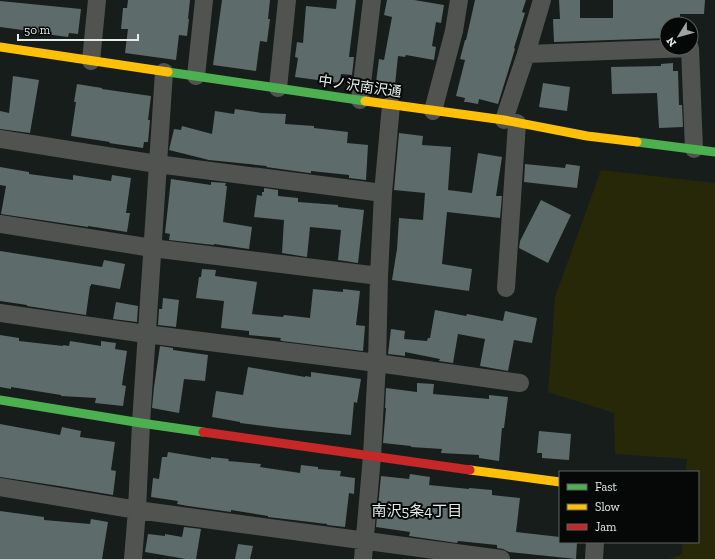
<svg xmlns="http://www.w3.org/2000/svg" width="715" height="559" font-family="'Zilla Slab','Noto Sans JP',serif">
<rect width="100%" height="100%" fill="#171d1b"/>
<path fill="#272808" d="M601 170 715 183V559H670L682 554V542H698V472H686L687 459 615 454 614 413 548 392 555 297Z"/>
<path fill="#5d6b6b" d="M128 0H190L188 19H189L187 36 179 35 176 60 125 53 128 29H121L123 8H127Z
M222 0H270L268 19H270L267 42 260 41 256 71 213 65Z
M337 0H356L349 57H354L352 75 341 74 340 83 295 77 298 58 295 57 297 42 303 43 306 6 336 9Z
M387 0H414L444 5 441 23 436 22 432 46 436 47 434 60 406 55 405 57 398 56 395 85 376 82 379 59 384 60 392 17 384 15Z
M475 0H526L522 12 525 13 514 48 515 49 498 104 479 99 478 104 467 102H464L465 98 456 96 465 60 460 59 465 40H466Z
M559 0H580V18H613V0H705L704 14H680V24H667V38L554 42 553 19H560Z
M0 1 81 9 78 34 69 33 68 37 30 32V31L0 27Z
M673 63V71H678L679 105H682L683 127 659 128 657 93 612 94 611 67 661 66V64Z
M13 76 39 80 30 133 0 129V111L9 113Z
M543 83 570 87 567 111 539 107Z
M77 84 102 88V89L151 96 148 120H150L148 142H144L143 148 109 143 110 142 71 136 76 102H74Z
M235 109 262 113 286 114 285 124 314 126V128L348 132 347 143 368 145 366 180 349 178V175L311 171V173H309L266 167 267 166 209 160 169 150 174 129 181 130 182 126 212 134 215 111 234 114Z
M399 133 423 136 422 145 451 147 448 190 472 193 478 153 502 157 496 196H502L500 218 447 212 442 264 472 269 469 291 392 280 397 249 399 218 423 220 425 193 394 190Z
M525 164 565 168 566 164 580 166 577 188 524 182Z
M0 167 29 172V174L73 180V175L111 181 112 175 131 178 126 213H130L127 232 88 226V227L1 214 6 186 0 185Z
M171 179 211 185V182L226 183 225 186H227L223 222 252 227 249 249 214 244V245L169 240 170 234 165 233Z
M264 188 278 190V196L298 198V202L338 205V207L364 210 358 263 338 260 341 230 310 227 307 257 282 253 284 220 254 217 257 195 262 196V192H264Z
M541 200 571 215 548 263 519 248 520 241Z
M0 251 102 267 104 260 125 264 120 289 91 284V286H90L86 315 27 306V305L0 301Z
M202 269 216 270 215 276 257 282 252 314 283 317 284 315 310 318 313 289 343 292V289L360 291 356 325 365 326 363 351 282 341 280 340 281 338 249 335V331L221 328 224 301 196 298 199 277H201Z
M163 298 179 300 176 327 158 325 159 309H162Z
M116 302 138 306 137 322 113 319Z
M435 310 466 316 467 314 503 321 505 311 537 318 532 343 514 340 508 371 480 366 485 339 458 334 453 363 439 361 440 359 405 352V356L388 354 391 329 405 331 404 339 427 341 428 338H430Z
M0 335 19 338V341L63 346V345L69 346 70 341 101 346V341L116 343 115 349 127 351 122 385 126 386 123 406 95 403 96 398 61 396V395L11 387V389L0 387Z
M160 346 173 348V350L208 355 205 381 184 379 179 413 152 408 154 387Z
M248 367 305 377V376L311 377V372L361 379 357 403 354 402 351 435 280 428 240 423V422L212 417 216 391 243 395Z
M417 383 434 384 433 394 489 399V395L508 397 504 428H502L499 461 479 458V455L441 453 442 449 411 447V446L383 443 386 408H385L386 388 417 392Z
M0 424 60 435 62 427 81 431 80 437 115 442 111 470 116 471 113 495 59 486 0 477Z
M539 431 571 434 569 460 542 458V453H537Z
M168 452 211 459V457L229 459 228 461 261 464 260 467 300 473 301 465 318 467V469L341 471 340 476 355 478 354 494 349 493 345 527 327 525V524L268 517V516L231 510V512L188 506 177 504 178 501 151 497 153 478 159 479 162 457H167Z
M410 474 430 477 429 485 469 489V488L492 490V495L520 498 516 532 560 537V542H577L576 559 509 552 503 549 497 548V545L458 541 457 543 409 536 410 532 376 527 381 476 409 479Z
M0 511 44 517V520L90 524 91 519 108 522 102 559H0Z
M184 527 201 529 196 559H186L145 552 148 534 165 536V534L182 537Z
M238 544 253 546 250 559H235Z"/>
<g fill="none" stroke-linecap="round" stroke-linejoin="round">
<path stroke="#515351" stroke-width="18" d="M526 54 690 48 694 149
M91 61 97 0
M196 76 204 0
M278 88 287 0
M360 100 372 0
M433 111 454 31 459 0
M504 120 526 54 542 0
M0 139 157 164 383 193
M0 224 152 248 379 276
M506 288 517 123
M0 313 146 334 377 363 520 383
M0 487 137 510 501 559
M133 559 137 510 141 423 164 72
M363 559 372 456 377 363 379 276 383 193 391 105
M594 559 595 542"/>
<path stroke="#4caf50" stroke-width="9" d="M168 72 365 101
M637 142 715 152
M0 400 141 423 203 432"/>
<path stroke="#ffc107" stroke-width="9" d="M0 47 168 72
M365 101 504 120 587 136 637 142
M470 470 560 482"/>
<path stroke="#c62828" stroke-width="9" d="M203 432 470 470"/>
</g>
<g text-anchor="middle" stroke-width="4" stroke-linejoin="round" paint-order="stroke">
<g font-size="14" fill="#e5ecea" stroke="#050807">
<text transform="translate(360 86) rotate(8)" y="5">中ノ沢南沢通</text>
</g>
<g font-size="15" fill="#e5ecea" stroke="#050807">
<text x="417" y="516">南沢5条4丁目</text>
</g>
</g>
<rect x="559" y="471" width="140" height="72" fill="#050807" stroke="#5f6362"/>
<rect x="567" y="484" width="20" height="6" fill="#4caf50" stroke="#5f6362"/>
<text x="595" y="491" font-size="12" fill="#e5ecea">Fast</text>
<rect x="567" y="504" width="20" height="6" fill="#ffc107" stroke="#5f6362"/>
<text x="595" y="511" font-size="12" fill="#e5ecea">Slow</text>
<rect x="567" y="524" width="20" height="6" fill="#c62828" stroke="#5f6362"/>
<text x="595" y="531" font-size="12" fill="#e5ecea">Jam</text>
<g transform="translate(679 36) rotate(233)"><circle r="19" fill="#050807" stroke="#5f6362"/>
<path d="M0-3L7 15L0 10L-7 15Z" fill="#9da4a2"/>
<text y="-6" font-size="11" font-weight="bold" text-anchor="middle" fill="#e5ecea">N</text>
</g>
<path d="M18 34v6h120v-6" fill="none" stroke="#e5ecea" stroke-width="2"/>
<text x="24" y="34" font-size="12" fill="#e5ecea" stroke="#050807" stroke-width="3" paint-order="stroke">50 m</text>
</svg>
